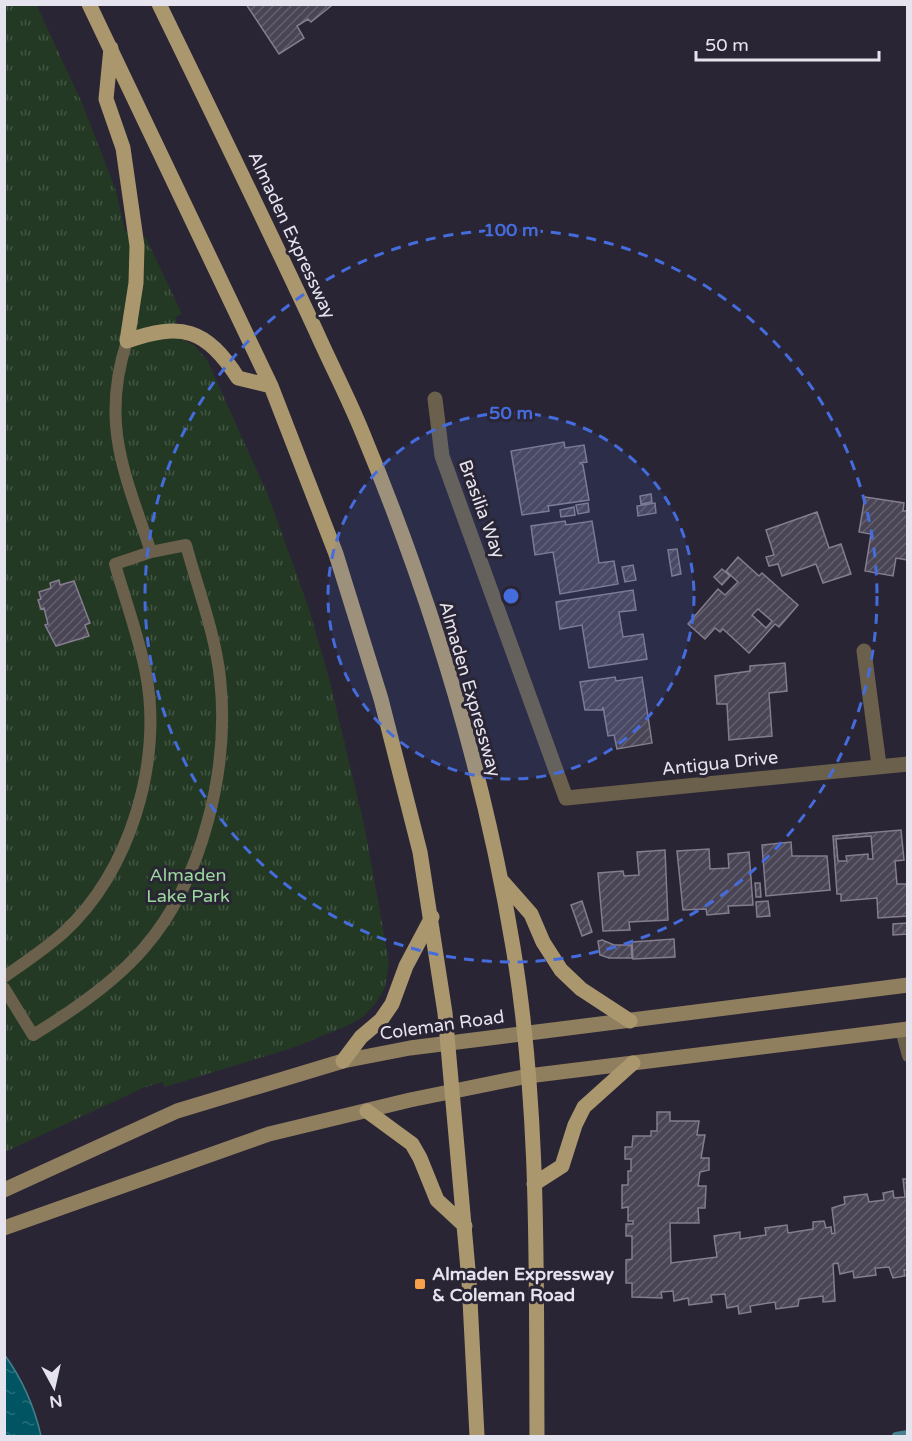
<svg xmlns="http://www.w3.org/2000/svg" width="912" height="1441" font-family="'Varela Round',sans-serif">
<defs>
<pattern id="grass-tufts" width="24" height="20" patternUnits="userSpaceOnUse" patternTransform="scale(1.5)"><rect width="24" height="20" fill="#233924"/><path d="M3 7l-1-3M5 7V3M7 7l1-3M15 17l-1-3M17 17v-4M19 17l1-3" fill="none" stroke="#435644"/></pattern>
<pattern id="water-ripples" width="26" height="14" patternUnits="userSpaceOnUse" patternTransform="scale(1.5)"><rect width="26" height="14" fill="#015563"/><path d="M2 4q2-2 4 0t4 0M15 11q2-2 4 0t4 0" fill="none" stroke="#266d7a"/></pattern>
<pattern id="building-hatch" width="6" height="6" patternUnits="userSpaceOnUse" patternTransform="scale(1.5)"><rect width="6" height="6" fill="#4a4555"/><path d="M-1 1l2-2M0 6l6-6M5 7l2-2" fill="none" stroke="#64606e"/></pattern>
</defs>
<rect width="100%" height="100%" fill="#2a2534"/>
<path fill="url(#grass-tufts)" d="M36 4 82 103 116 191 125 231 142 241 143 237 146 238 182 314 175 317 181 339 194 345 207 360 268 495 309 609 329 678 365 829 389 962 385 987 378 1000 364 1016 347 1026 292 1048 165 1087 162 1082 143 1088 5 1152 4 5Z"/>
<path fill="url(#water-ripples)" stroke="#45808c" stroke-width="1.5" d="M4 1354C23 1380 34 1405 41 1436H5Z"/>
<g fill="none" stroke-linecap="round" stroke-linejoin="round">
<path stroke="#45808c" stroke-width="8" d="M896 1436 908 1434"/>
</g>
<path fill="url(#building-hatch)" stroke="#837d8f" stroke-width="1.5" fill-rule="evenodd" d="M246 4H329L331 6 311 22 308 19 297 26 304 38 279 54Z
M564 442 565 448 584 445 587 462 580 463 583 465 589 500 548 506 549 511 522 515 511 451Z
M651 494 652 502 641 504 640 496Z
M865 497 904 503 903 511H908V560L896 558 893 576 865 571 871 534 859 532Z
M588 503 589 512 578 514 576 505Z
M655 503 656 513 638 516 637 506Z
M574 507 575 515 561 517 560 510Z
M817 512 829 548 841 544 851 574 823 583 816 564 782 576 778 564 769 566 766 557 774 555 766 530Z
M565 521 566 525 592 521 599 563 614 561 618 584 560 594 553 552 535 555 531 526Z
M677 549 681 574 672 576 668 550Z
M738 557 759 576 762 573 798 605 779 627 775 624 749 653 723 629 720 632 715 628 705 639 688 624 718 589 725 595 738 582 726 571ZM758 609 772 621 766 628 752 615Z
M633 565 636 580 625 582 622 567Z
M722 569 730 576 722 585 714 577Z
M59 580 60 585 74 581 90 623 85 625 89 636 56 646 45 625 48 624 44 608 41 609 38 600 41 599 39 592 51 588 50 583Z
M633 590 636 610 619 612 623 637 643 634 647 659 589 668 582 625 560 629 556 602Z
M785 663 787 691 769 693 772 736 729 740 727 704H717L715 676 750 671V666Z
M615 677 616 681 642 677 652 743 617 749 614 735 608 736 603 707 602 710H585L580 682Z
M901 830 904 860 895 861 897 884H908V916L878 918 877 898 841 901V894H837L833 836ZM871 836 873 859H868V854L846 856 847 861H838L836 839Z
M791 842 792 856H827L830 890 766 896 762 845Z
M709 849 710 869 729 868 728 854 749 852 753 905 728 906 729 913 707 915 706 909 683 910 677 851Z
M665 850 668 920 629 922 630 930 603 931 598 873 623 871 624 876 639 875 637 852Z
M755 883H760L761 897H756Z
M582 901 592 932 582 936 571 905Z
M768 901 770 916 757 917 756 902Z
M907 923 908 934 893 935V924Z
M674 939 675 957 633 959 632 942Z
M602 940 614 945H631L632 958H609L600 955 598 941Z
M657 1112H670V1121H699L697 1135H705L701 1158H709V1170L700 1172 698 1186H706L705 1208H698L699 1223H670L671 1263 717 1257 714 1236 740 1232V1239L766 1235 765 1228 787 1225 788 1233 813 1229V1222L824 1221 826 1228 831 1227 832 1234 835 1233 832 1208 845 1204 844 1197 867 1194 869 1202 884 1200 883 1193 893 1191 894 1198 905 1197 903 1179H908V1270H904L905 1276 893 1278 889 1267 878 1268H875L876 1275 854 1278 853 1271 840 1274 838 1263 833 1264 835 1301 823 1302V1296L799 1299 798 1306 776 1309 775 1302 750 1306 751 1312 739 1314 738 1306 727 1308 725 1294 711 1295 712 1302 689 1305 688 1298 674 1301 673 1291 661 1292 662 1298 632 1297V1283H626V1260L632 1259V1236H626V1224H633V1221H628V1207L622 1208V1185H628V1171H631V1159H625V1147H632L633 1136H651V1131H657Z"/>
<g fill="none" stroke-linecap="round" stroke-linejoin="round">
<path stroke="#6a604c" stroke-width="12" d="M127 341C100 424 125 474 151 552
M4 977C24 963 45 949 63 933 130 873 163 761 146 674 139 637 125 600 115 564L151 552 186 545C198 589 215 633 220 678 230 767 203 880 144 948 115 982 71 1012 33 1035L4 988
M901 1030 908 1056"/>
<path stroke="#6a604c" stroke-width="15" d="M435 399 442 456 566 798 908 764
M864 651 879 765"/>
<path stroke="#8f7f5f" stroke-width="15" d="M4 1190 177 1111 343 1061 410 1048 908 985
M4 1228 269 1134 410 1100 528 1076 908 1029"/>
<path stroke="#ab976e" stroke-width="15" d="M89 4 271 386 336 554 381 699 420 852 445 1013 469 1281 477 1436
M159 4C212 113 265 221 316 331 331 365 349 399 363 434 431 598 484 772 513 947 540 1108 536 1274 537 1436
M111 48 106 99 123 148 137 246 136 283 127 341C181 322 206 328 238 378L271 386
M501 880 531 914 543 942 561 970 581 989 630 1021
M343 1061 361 1037 381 1020 392 1004 406 966 432 917
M367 1111 412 1144 420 1158 437 1200 465 1226
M534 1184 562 1166 575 1125 584 1107 633 1063"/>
</g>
<circle cx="511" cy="596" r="183" fill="#456cdc" fill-opacity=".12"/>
<g fill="none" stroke="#456cdc" stroke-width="3" stroke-dasharray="10 8">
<circle cx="511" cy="596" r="183"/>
<circle cx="511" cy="596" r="366"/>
</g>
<rect fill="#f9a04c" stroke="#2a2534" stroke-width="2" x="414" y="1278" width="12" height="12" rx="3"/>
<g text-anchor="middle" stroke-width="6" stroke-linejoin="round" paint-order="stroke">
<g font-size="18" fill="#e5e3ed" stroke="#2a2534">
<text transform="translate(292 235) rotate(65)" y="6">Almaden Expressway</text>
<text transform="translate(482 509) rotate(70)" y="6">Brasilia Way</text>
<text transform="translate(470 689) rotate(74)" y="6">Almaden Expressway</text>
<text transform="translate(720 763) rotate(-6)" y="6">Antigua Drive</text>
<text transform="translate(442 1025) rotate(-8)" y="6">Coleman Road</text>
</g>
<g font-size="18" fill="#9ad89d" stroke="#2a2534">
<text x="188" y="881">Almaden<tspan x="188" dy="21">Lake Park</tspan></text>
</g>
<g font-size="18" font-weight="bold" fill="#e5e3ed" stroke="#2a2534" text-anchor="start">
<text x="432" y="1280">Almaden Expressway<tspan x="432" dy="21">&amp; Coleman Road</tspan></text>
</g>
</g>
<circle cx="511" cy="596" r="9" fill="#456cdc" stroke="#2a2534" stroke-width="3"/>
<g font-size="18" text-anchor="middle" font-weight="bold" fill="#456cdc" stroke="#2a2534" stroke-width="6" stroke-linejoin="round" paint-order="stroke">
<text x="511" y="236">100 m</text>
<text x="511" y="419">50 m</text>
</g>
<rect width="912" height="1441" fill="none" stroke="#e5e3ed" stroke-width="12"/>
<g transform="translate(54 1387) rotate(172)" stroke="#2a2534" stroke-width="4.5" paint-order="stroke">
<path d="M0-4.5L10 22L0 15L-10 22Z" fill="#e5e3ed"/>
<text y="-9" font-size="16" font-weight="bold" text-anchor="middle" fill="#e5e3ed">N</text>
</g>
<path d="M696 51v9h183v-9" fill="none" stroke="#e5e3ed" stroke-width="3"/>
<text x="705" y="51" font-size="18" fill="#e5e3ed" stroke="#2a2534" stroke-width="4.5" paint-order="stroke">50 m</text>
</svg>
